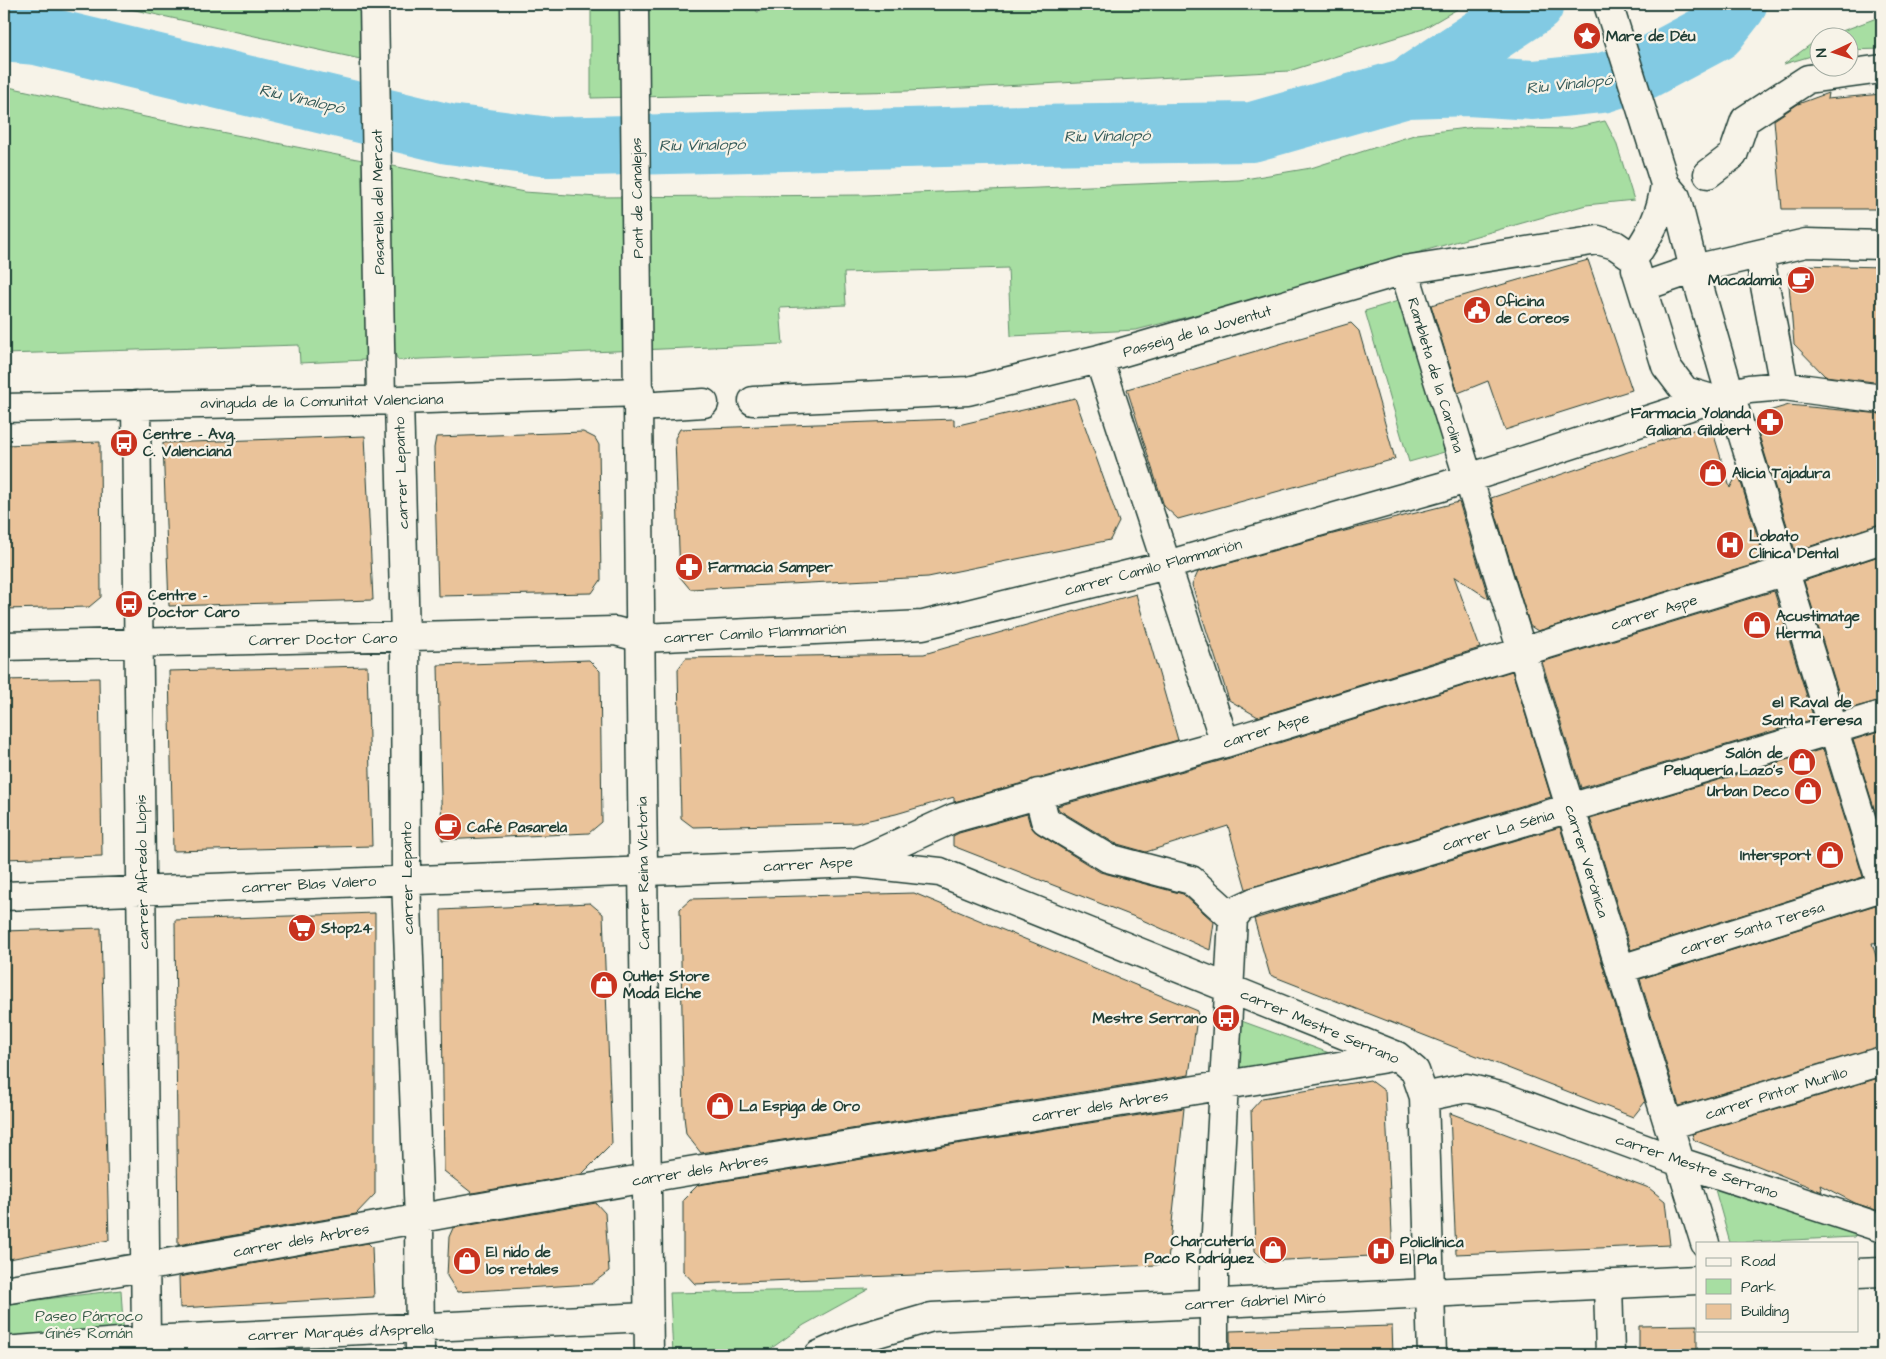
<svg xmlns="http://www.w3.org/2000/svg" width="1886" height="1359" font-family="'Architects Daughter',sans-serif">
<rect width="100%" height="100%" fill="#f7f3e8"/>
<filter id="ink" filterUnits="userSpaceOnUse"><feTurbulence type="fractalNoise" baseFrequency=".02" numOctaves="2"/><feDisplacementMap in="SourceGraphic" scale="10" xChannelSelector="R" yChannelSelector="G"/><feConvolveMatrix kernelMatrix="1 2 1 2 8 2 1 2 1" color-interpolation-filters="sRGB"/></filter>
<g filter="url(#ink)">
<path fill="#a7dea2" stroke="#638e6b" d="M93 4H365V60L135 10Z
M591 4H754L757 12 795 4H1121V6L1130 4H1466L1423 29 1289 71 907 91 591 98Z
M1882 16V49L1849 50 1848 38 1826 37Z
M1818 41V54L1784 64 1814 42Z
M4 86 145 117 524 192 598 197 865 195 1239 180 1311 168 1417 134 1475 127 1568 129 1605 121 1616 142 1634 200 1586 205 1222 308 1136 330 1011 336 1008 268 844 273 846 305 780 308 783 344 398 360 393 350H367L365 360 300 363 299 345 4 354Z
M1418 295 1462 447 1409 462 1365 311Z
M1214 1011 1332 1054 1210 1074Z
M1711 1175 1862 1224 1854 1237 1730 1243Z
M869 1289 804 1325 762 1355H673L670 1293Z
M121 1290 125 1355H4V1304Z"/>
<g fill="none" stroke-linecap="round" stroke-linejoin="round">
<path stroke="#82cae3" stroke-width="60" d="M4 32 37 35 449 134 549 147 1028 135 1252 132 1407 88 1469 86 1533 90 1602 83 1643 70 1716 31 1737 4
M1407 88 1534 4"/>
</g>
<path fill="#eac39a" stroke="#1f3d34" d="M1828 93 1827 99 1882 94V209H1782L1774 120 1798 104Z
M1588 260 1632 390 1505 430 1488 381 1458 393 1431 305Z
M1801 265 1882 267V383L1825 376 1794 344 1788 273Z
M1351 323 1359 331 1395 459 1178 519 1164 506 1127 389Z
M1075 398 1119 522 1110 540 928 577 690 589 680 577 675 438 680 429 954 419V426Z
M1789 405 1882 414V524L1795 551 1758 432 1769 411Z
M1699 428 1713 432 1730 488 1738 473 1765 561 1538 631 1530 626 1491 498Z
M583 432 595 438 599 445 601 580 592 593 438 596 434 448 436 437Z
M365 436 373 600 169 606 163 443Z
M100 442 101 597 89 607 4 609V445Z
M1459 502 1489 599 1454 576 1480 648 1258 717 1229 700 1192 585 1198 572 1333 534Z
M1882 555V700L1844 710 1804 581Z
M1774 591 1814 719 1581 788 1542 662Z
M1136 594 1178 740 954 802V797L896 814 856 823 693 827 681 818 678 669 686 658 924 654Z
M589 660 600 671 602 822 589 833 442 840 438 665Z
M367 666 372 846 173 851 169 671Z
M1512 671 1551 797 1246 889 1228 826 1146 852 1114 843 1059 810 1057 806 1230 758Z
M99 678 102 856 4 859V680Z
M1882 731V834L1853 740Z
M1823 749 1863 877 1631 950 1590 818Z
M1027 814 1030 825 1037 833 1100 872 1183 894 1214 922 1210 950 1140 919 953 846V836L959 833Z
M1560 827 1645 1102 1633 1117 1270 975 1254 919Z
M914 893 1198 1011 1189 1075 701 1153 686 1134 684 1116 680 909 691 899Z
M590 903 603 914 612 1144 582 1174 472 1193 444 1171 441 910Z
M1882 903V942L1872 943 1882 976V1046L1679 1106 1640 979Z
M375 913V1194L356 1214 178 1245 175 920Z
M101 928 109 1240 4 1260V931Z
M1882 1077V1212L1855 1203 1820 1185 1822 1192 1820 1191 1694 1140 1692 1134Z
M1370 1080 1385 1091 1393 1255 1265 1261 1255 1251 1251 1110 1262 1098Z
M1184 1108 1168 1261 1157 1265 695 1284 683 1271V1200L698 1185Z
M1450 1113 1649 1188 1665 1201 1670 1245 1456 1254Z
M596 1203 605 1213 609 1271 592 1284 457 1292 447 1276 449 1237 453 1228Z
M368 1243 372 1247 374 1297 180 1308 179 1277Z
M1697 1325V1355H1639V1326Z
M1392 1326 1393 1355H1230V1331Z"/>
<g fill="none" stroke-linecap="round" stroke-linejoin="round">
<defs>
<path id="minor" d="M374 4 381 400
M1608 4 1665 184C1661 216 1651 232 1634 258
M1708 174 1733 155 1745 120 1808 79 1882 69
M1665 184 1676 197 1694 269 1730 394 1882 886
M1759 254 1784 386
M1636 269 1666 366 1685 391 1712 399
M1404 270 1705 1243
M1642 287 1694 269 1806 243 1882 245
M1099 359 1225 743
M399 400 405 638 406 879 419 1220 420 1355
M753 401 968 391 1099 359 1404 270 1598 240 1615 245 1634 258
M136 405 146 1340
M640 407 704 403
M4 408 399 400 640 392
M4 646 615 631 642 638 923 625 1167 565 1441 487 1712 399 1749 389 1784 386 1882 399
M1038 793 1045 820 1108 858 1191 880 1233 918
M857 863 940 872 1397 1056 1415 1071 1424 1097 1432 1355
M4 896 856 863 954 818 1225 743 1769 576 1882 539
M1233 918 1241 908 1254 902 1882 715
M1621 969 1882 887
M1424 1097 1467 1088 1500 1096 1680 1162 1882 1228
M1669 1125 1882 1061
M1608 1284 1610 1355
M4 1290C219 1256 433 1215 647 1178 897 1136 1148 1100 1397 1056
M4 1351 146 1340 648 1317
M1214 1355V1270L1233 918"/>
<path id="major" d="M634 4C641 454 640 905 649 1355
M1857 1273 1882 1272
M819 1355 853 1340 932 1317 1697 1280"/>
</defs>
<use href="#minor" stroke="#1f3d34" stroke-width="31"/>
<use href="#major" stroke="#1f3d34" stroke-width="31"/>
<use href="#minor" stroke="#f7f3e8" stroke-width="28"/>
<use href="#major" stroke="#f7f3e8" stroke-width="28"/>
</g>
</g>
<defs>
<symbol id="sight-disc" viewBox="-11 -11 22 22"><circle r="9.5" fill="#c8321e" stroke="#f7f3e8"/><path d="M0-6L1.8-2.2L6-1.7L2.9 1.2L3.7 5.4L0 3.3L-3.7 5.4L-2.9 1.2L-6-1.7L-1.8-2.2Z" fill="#fff"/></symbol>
<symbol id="cafe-disc" viewBox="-11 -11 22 22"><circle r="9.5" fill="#c8321e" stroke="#f7f3e8"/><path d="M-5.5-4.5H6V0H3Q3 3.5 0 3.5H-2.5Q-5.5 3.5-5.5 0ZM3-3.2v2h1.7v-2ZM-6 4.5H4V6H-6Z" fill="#fff"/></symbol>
<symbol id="civic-disc" viewBox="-11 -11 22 22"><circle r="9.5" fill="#c8321e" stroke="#f7f3e8"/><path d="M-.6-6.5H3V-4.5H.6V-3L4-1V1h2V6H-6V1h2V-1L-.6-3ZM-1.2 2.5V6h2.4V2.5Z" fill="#fff"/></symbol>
<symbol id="pharmacy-disc" viewBox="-11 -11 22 22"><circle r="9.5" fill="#c8321e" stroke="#f7f3e8"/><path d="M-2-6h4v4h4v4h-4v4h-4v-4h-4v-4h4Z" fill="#fff"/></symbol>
<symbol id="bus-disc" viewBox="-11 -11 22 22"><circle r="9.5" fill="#c8321e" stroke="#f7f3e8"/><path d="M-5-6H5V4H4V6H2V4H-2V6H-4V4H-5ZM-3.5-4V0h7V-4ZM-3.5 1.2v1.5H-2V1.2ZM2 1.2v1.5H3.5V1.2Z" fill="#fff"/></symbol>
<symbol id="shop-disc" viewBox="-11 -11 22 22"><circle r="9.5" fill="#c8321e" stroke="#f7f3e8"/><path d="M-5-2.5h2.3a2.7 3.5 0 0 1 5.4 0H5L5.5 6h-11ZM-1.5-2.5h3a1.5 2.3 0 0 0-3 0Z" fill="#fff"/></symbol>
<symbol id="hospital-disc" viewBox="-11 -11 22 22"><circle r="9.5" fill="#c8321e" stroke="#f7f3e8"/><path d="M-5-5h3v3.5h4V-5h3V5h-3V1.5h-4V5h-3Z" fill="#fff"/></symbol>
<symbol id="supermarket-disc" viewBox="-11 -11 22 22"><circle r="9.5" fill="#c8321e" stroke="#f7f3e8"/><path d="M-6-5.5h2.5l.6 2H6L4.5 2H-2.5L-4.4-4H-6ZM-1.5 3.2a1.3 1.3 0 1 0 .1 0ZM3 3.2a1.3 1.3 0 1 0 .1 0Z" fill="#fff"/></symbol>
</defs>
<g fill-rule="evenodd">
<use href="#sight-disc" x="1571" y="20" width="32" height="32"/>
<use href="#cafe-disc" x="1785" y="264" width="32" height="32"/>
<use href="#civic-disc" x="1461" y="294" width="32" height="32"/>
<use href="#pharmacy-disc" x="1754" y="406" width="32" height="32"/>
<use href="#bus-disc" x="108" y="427" width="32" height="32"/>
<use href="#shop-disc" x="1697" y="457" width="32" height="32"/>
<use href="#hospital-disc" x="1714" y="529" width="32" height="32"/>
<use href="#pharmacy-disc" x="673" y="551" width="32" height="32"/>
<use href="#bus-disc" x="113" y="588" width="32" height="32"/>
<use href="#shop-disc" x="1741" y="609" width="32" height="32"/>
<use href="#shop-disc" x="1786" y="746" width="32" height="32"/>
<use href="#shop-disc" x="1792" y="775" width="32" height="32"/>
<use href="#cafe-disc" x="432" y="811" width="32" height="32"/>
<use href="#shop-disc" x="1814" y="839" width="32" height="32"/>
<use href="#supermarket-disc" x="286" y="912" width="32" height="32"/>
<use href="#shop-disc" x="588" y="969" width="32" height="32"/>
<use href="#bus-disc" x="1210" y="1002" width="32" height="32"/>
<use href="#shop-disc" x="704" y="1090" width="32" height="32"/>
<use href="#shop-disc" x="1257" y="1234" width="32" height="32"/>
<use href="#hospital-disc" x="1365" y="1235" width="32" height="32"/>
<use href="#shop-disc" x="451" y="1245" width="32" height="32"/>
</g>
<g text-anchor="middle" stroke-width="4.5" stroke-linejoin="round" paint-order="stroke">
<g font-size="15" font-weight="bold" fill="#1f3d34" stroke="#f7f3e8" text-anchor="start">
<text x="1606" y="41">Mare de Déu</text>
<text x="1782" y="285" text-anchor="end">Macadamia</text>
<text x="1496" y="306">Oficina<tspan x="1496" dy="17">de Coreos</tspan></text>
<text x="1751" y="418" text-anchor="end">Farmacia Yolanda<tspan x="1751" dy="17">Galiana Gilabert</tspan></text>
<text x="143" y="439">Centre - Avg.<tspan x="143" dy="17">C. Valenciana</tspan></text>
<text x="1732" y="478">Alicia Tajadura</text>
<text x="1749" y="541">Lobato<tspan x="1749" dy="17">Clínica Dental</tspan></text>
<text x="708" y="572">Farmacia Samper</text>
<text x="148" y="600">Centre -<tspan x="148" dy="17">Doctor Caro</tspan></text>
<text x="1776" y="621">Acustimatge<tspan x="1776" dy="17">Herma</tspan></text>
<text x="1783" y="758" text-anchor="end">Salón de<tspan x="1783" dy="17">Peluquería Lazo's</tspan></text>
<text x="1789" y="796" text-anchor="end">Urban Deco</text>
<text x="467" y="832">Café Pasarela</text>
<text x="1811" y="860" text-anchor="end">Intersport</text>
<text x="321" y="933">Stop24</text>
<text x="623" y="981">Outlet Store<tspan x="623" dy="17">Moda Elche</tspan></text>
<text x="1207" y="1023" text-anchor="end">Mestre Serrano</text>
<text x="739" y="1111">La Espiga de Oro</text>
<text x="1254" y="1246" text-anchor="end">Charcutería<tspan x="1254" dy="17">Paco Rodríguez</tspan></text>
<text x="1400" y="1247">Policlínica<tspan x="1400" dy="17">El Pla</tspan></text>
<text x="486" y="1257">El nido de<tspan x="486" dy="17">los retales</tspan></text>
</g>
<g font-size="15" fill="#1f3d34" stroke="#f7f3e8">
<text transform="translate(637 198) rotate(-91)" y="5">Pont de Canalejas</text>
<text transform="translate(378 202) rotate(-91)" y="5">Pasarel·la del Mercat</text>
<text transform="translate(1197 331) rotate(-16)" y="5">Passeig de la Joventut</text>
<text transform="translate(1436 375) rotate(73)" y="5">Rambleta de la Carolina</text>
<text transform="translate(322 401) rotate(-1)" y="5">avinguda de la Comunitat Valenciana</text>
<text transform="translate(401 473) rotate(-92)" y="5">carrer Lepanto</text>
<text transform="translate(1153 567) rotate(-15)" y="5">carrer Camilo Flammarión</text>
<text transform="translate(1654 612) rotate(-17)" y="5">carrer Aspe</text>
<text transform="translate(755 633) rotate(-3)" y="5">carrer Camilo Flammarión</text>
<text transform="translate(323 639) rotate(-1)" y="5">Carrer Doctor Caro</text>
<text transform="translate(1266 730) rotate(-17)" y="5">carrer Aspe</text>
<text transform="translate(1498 830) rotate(-16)" y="5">carrer La Sénia</text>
<text transform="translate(1587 861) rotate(73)" y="5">carrer Verónica</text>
<text transform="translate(808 864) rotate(-3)" y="5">carrer Aspe</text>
<text transform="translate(142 872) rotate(-91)" y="5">carrer Alfredo Llopis</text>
<text transform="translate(643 873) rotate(-91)" y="5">Carrer Reina Victoria</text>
<text transform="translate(407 878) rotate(-91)" y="5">carrer Lepanto</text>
<text transform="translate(309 884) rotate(-3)" y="5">carrer Blas Valero</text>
<text transform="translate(1752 928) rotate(-17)" y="5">carrer Santa Teresa</text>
<text transform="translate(1320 1026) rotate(23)" y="5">carrer Mestre Serrano</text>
<text transform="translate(1776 1093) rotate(-17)" y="5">carrer Pintor Murillo</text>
<text transform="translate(1100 1106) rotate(-9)" y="5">carrer dels Arbres</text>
<text transform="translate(1697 1166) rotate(19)" y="5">carrer Mestre Serrano</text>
<text transform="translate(700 1170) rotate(-9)" y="5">carrer dels Arbres</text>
<text transform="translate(301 1240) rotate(-10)" y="5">carrer dels Arbres</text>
<text transform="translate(1255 1301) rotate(-3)" y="5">carrer Gabriel Miró</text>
<text transform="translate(341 1332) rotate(-2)" y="5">carrer Marqués d'Asprella</text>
</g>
<g font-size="15" fill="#3a5d4a" stroke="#f7f3e8">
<text x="89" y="1321">Paseo Párroco<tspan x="89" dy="17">Ginés Román</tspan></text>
</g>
<g font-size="16" font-style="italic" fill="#335957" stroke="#f7f3e8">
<text transform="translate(1569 83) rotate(-6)" y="6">Riu Vinalopó</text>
<text transform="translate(302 98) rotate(13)" y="6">Riu Vinalopó</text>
<text transform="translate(1107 135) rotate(-1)" y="6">Riu Vinalopó</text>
<text transform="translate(702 144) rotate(-1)" y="6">Riu Vinalopó</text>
</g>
<g font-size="16" font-weight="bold" fill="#1f3d34" stroke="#f7f3e8">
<text x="1812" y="707">el Raval de<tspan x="1812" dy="18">Santa Teresa</tspan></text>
</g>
</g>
<rect width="1886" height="1359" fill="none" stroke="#f7f3e8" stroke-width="20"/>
<rect x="10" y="10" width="1866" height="1339" fill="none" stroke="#1f3d34" stroke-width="2" filter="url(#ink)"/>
<rect x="1696" y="1242" width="162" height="90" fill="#f7f3e8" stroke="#a1aaa0"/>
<rect x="1706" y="1258" width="25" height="8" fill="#f7f3e8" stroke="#a1aaa0"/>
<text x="1741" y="1266" font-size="15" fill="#1f3d34">Road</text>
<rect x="1706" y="1279" width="25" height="15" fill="#a7dea2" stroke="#a1aaa0"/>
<text x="1741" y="1292" font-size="15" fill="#1f3d34">Park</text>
<rect x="1706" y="1304" width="25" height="15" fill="#eac39a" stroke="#a1aaa0"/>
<text x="1741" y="1316" font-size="15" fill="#1f3d34">Building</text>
<g transform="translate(1834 52) rotate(266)"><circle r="24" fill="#f7f3e8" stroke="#a1aaa0"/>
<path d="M0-4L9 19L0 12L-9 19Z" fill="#c8321e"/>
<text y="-8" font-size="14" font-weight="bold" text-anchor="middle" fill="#1f3d34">N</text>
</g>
</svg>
